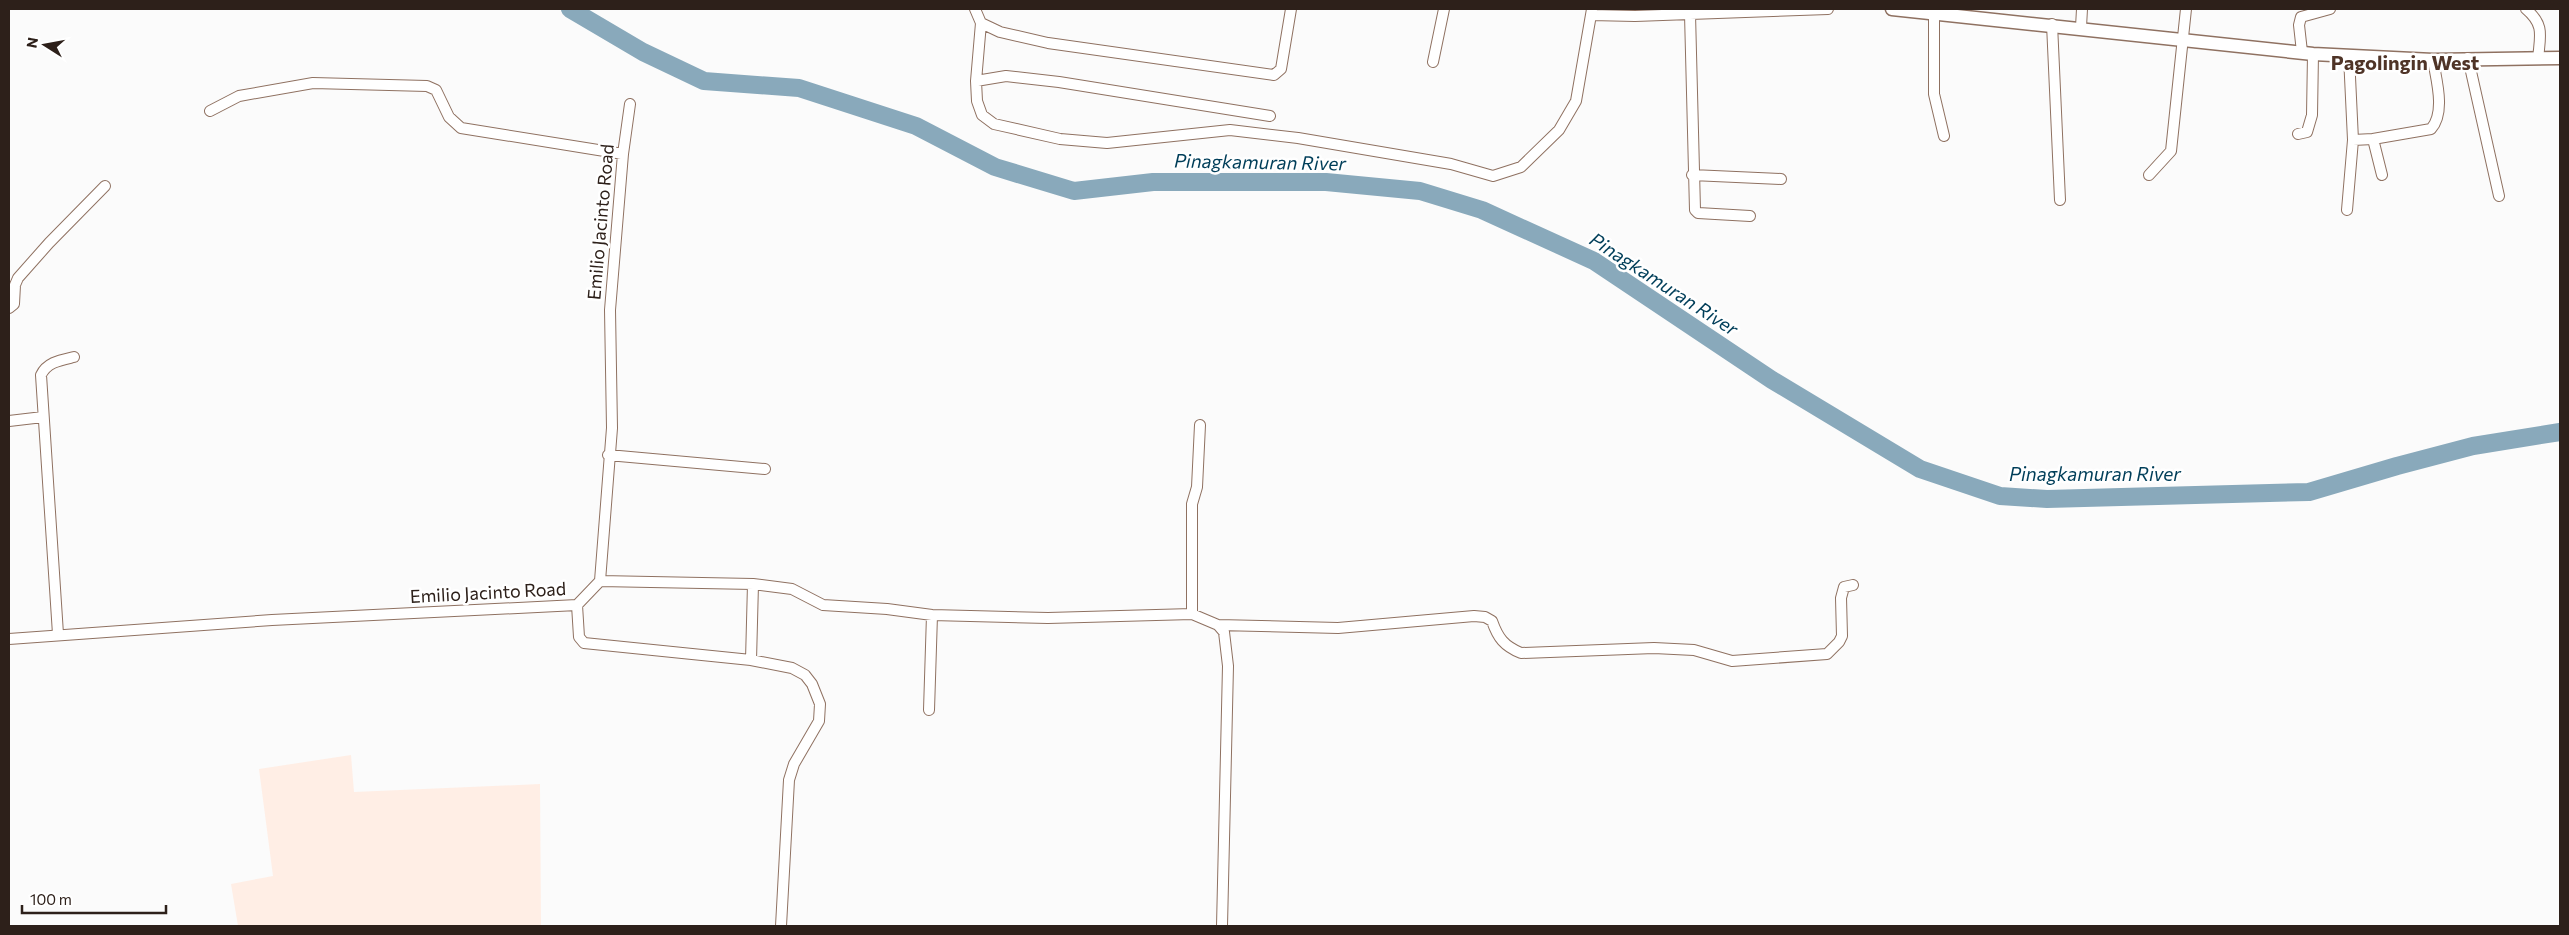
<svg xmlns="http://www.w3.org/2000/svg" width="2569" height="935" font-family="Commissioner,sans-serif">
<rect width="100%" height="100%" fill="#fbfbfb"/>
<path fill="#ffeee5" d="M351 755 354 792 540 784 541 926H238L231 884 273 876 259 769Z"/>
<g fill="none" stroke-linecap="round" stroke-linejoin="round">
<path stroke="#89a9bb" stroke-width="18" d="M570 9 643 52 704 81 799 88 916 126 995 167 1074 191 1153 182H1326L1420 191 1482 210 1594 261 1772 380 1920 469 2000 496 2047 499 2309 492 2397 466 2473 446 2560 432"/>
<defs>
<path id="minor" d="M975 9 981 23 976 81 977 101 982 115 994 124 1060 139 1107 143 1230 130 1298 138 1451 164 1493 176 1521 167 1559 130 1576 101 1592 9
M2526 9C2545 25 2540 36 2538 59
M1934 13V94L1944 136
M1690 14 1695 210 1698 213 1750 216
M1591 15 1635 16 1828 9
M981 23 1000 32 1048 43 1274 75 1281 69 1291 9
M2052 24 2060 200
M2081 27 2082 9
M2302 52 2299 25 2301 17 2330 9
M2468 58 2499 196
M1433 62 1444 9
M976 81 1006 76 1059 82 1270 116
M210 111 239 96 313 83 427 86 436 90 449 117 461 128 623 154
M2298 134 2307 132 2312 115 2313 54
M2373 139 2431 129C2446 112 2436 79 2433 60
M2353 140 2373 139 2382 175
M1692 175 1781 179
M2149 175 2171 151 2186 9
M2347 210 2353 140 2349 56
M9 308 14 304 15 285 18 278 49 243 105 186
M9 421 43 417
M608 455 765 469
M600 581 753 584 792 589 823 605 887 609 932 615 1048 618 1192 614 1218 625 1224 632 1228 666 1222 926
M577 605 579 637 584 643 751 660 792 668 805 675 812 684 820 704 819 721 794 764 789 780 781 926
M1192 614V504L1197 487 1200 425
M1218 625 1338 628 1474 616 1485 617 1492 621C1498 638 1504 646 1521 653L1654 648 1694 650 1732 661 1827 654 1839 642 1842 636 1841 598 1844 587 1853 585
M58 634 41 375C47 362 61 360 74 357
M9 639 272 620 577 605 600 581 612 428 610 310 623 154 630 104
M751 660 753 584
M929 710 932 615"/>
<path id="tertiary" d="M1892 9 2313 54 2433 60 2560 58"/>
</defs>
<use href="#minor" stroke="#8f7161" stroke-width="12"/>
<use href="#tertiary" stroke="#8f7161" stroke-width="15"/>
<use href="#minor" stroke="#fff" stroke-width="10"/>
<use href="#tertiary" stroke="#fff" stroke-width="12"/>
</g>
<g text-anchor="middle" stroke-width="5" stroke-linejoin="round" paint-order="stroke">
<g font-size="18" fill="#2d201a" stroke="#fff">
<text transform="translate(601 222) rotate(-85)" y="6">Emilio Jacinto Road</text>
<text transform="translate(488 593) rotate(-3)" y="6">Emilio Jacinto Road</text>
</g>
<g font-size="19" font-style="italic" fill="#003e59" stroke="#fff">
<text transform="translate(1260 162) rotate(1)" y="7">Pinagkamuran River</text>
<text transform="translate(1664 284) rotate(33)" y="7">Pinagkamuran River</text>
<text x="2095" y="481">Pinagkamuran River</text>
</g>
<g font-size="20" font-weight="bold" fill="#4f3427" stroke="#fff">
<text x="2405" y="70">Pagolingin West</text>
</g>
</g>
<rect width="2569" height="935" fill="none" stroke="#2d201a" stroke-width="20"/>
<g transform="translate(45 45) rotate(281)" stroke="#ffffff" stroke-width="4" paint-order="stroke">
<path d="M0-4L9 19L0 12L-9 19Z" fill="#2d201a"/>
<text y="-8" font-size="14" font-weight="bold" text-anchor="middle" fill="#2d201a">N</text>
</g>
<path d="M22 905v8h144v-8" fill="none" stroke="#2d201a" stroke-width="2.5"/>
<text x="30" y="905" font-size="15" fill="#2d201a" stroke="#ffffff" stroke-width="4" paint-order="stroke">100 m</text>
</svg>
